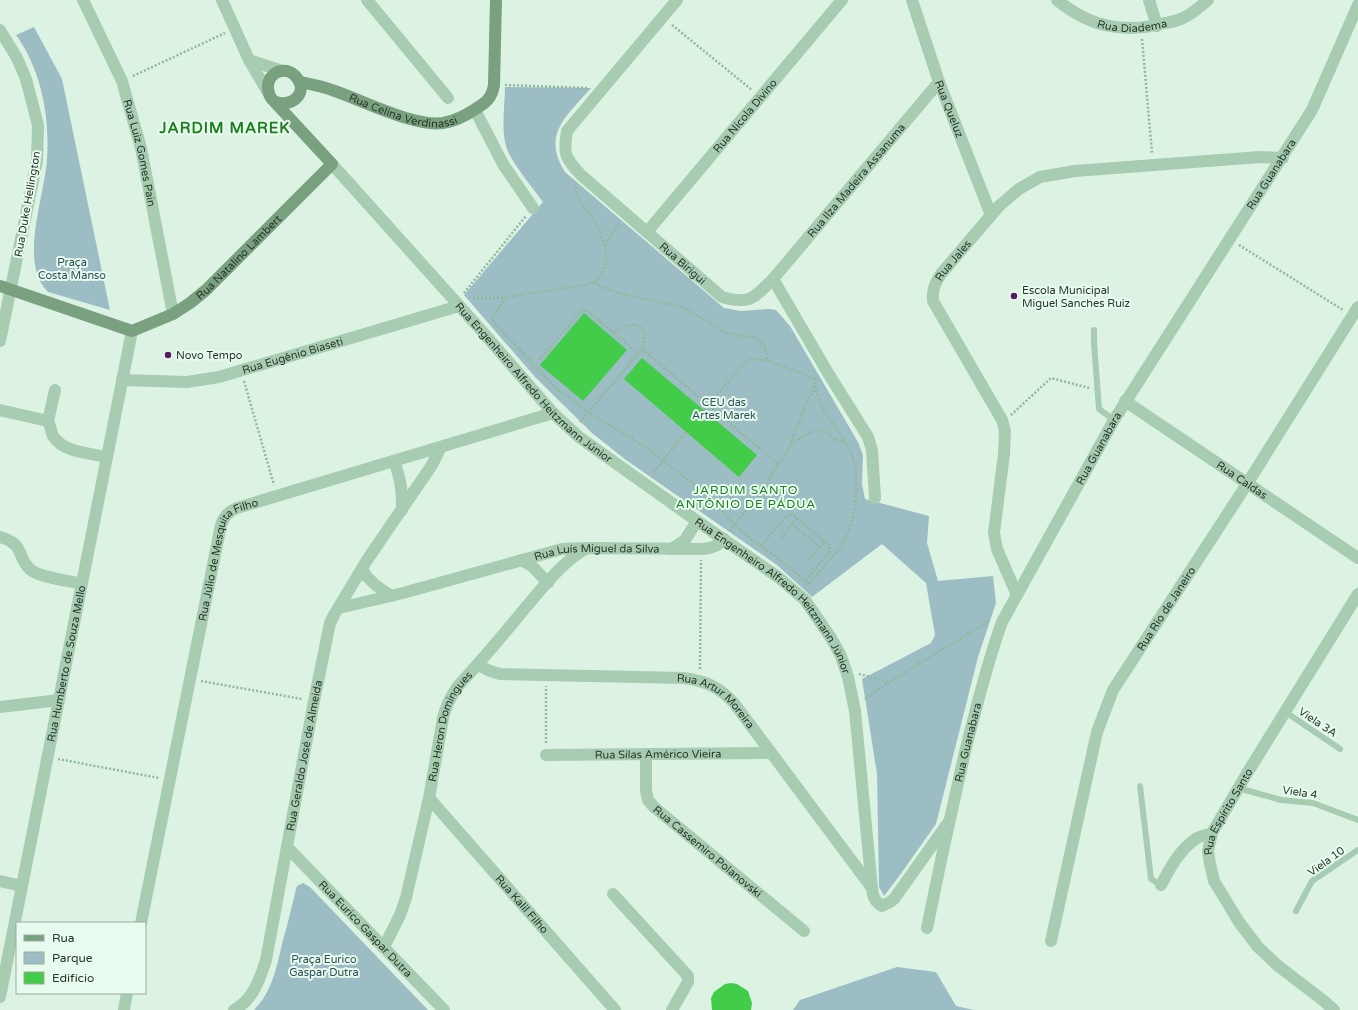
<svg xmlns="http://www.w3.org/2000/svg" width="1358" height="1010" font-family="'Varela Round',sans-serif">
<rect width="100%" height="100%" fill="#dcf3e4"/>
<path fill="#9bbdc3" d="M34 27 62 79 110 310 48 292C18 263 45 196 47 159 50 117 41 69 16 35Z
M505 87 591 88C567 116 541 134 565 172L724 308 741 311 769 309 776 310 790 326 858 442 863 455 862 484 865 499 929 516 927 543 938 581 993 576 996 603 978 657 936 824 900 875 884 896 879 887 877 774 862 679 931 643 935 635 926 583 882 544 812 597 777 565 626 460 592 433 535 377 464 295 543 202C533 188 510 161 506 146 501 129 505 104 505 87Z
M303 883 310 887 428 1010H254C273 991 277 965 283 940 288 923 292 906 296 889L297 886Z
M897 967 936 972 956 1006 974 1010H793L800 1000Z"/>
<path fill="#43cb4a" d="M584 313 627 350 583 401 540 365Z
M642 358 757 455 739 477 624 379Z
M731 983 737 984 748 991 752 1003 751 1010H712L711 998 714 992 725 984Z"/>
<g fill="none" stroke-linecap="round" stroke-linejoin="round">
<path stroke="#91b89b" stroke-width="2.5" stroke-dasharray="2 2" stroke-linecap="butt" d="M672 25 752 90
M1142 39 1152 153
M133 76 225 33
M505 85 588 88
M576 187C575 200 586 208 593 219 606 240 617 274 587 285L524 294 506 298 491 319 543 375 560 391 588 412 647 448 696 486 711 500 744 534 783 562 809 584
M605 245 619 223
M1239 245 1343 310
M594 283 612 291 626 295 683 307 726 333 756 338 765 347 767 360
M464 293 526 216
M473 298H506
M614 333C624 325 639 318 645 335L642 349
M539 360 581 311 587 310 638 354
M244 381 274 485
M704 410 748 359 767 360 816 379
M1011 415 1051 378 1089 388
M580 422 642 349 778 464
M791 444C797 441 807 433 813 431 826 426 832 443 845 441
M654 472 686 432
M792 524 820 547
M730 531 740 517 756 502 769 481 774 470 787 452 806 403 814 390 816 379
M781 538 797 518
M761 546 786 516 789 514 793 515 830 546V551L805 581
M809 560 825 541
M809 584C820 570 836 554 845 539 855 523 859 480 854 461 852 454 849 448 845 442 833 421 819 411 816 386
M700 669 701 560
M859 674 889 682
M201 681 302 699
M865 699C904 671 947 648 987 622H990
M546 743V686
M58 759 159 778"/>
<path stroke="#a7ccb1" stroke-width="6" d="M1094 330V343L1099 409 1114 420
M1284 711 1340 749
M1140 786 1151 879 1161 885
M1238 788 1281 800 1313 803 1358 820
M1296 911 1312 881 1358 850"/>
<g stroke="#a7ccb1" stroke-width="12">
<path id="s1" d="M83 0 122 81 127 99 141 148 173 314"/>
<path d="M222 0 249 60 269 94"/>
<path d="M367 0 448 98"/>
<path id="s2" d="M677 0 567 131C563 154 565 158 581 175L722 297C750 305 754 298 773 279L828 373 868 437 872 450 875 498"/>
<path id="s3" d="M912 0 939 82 991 215"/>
<path id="s4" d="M1057 0C1090 27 1124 34 1165 23 1171 22 1178 21 1183 18 1192 14 1200 7 1208 0"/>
<path d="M1149 0 1157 26"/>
<path d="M0 30 17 58 26 79 38 125 37 161 0 341"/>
<path d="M249 60 282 71"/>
<path d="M475 110 503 164 533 208"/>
<path id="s5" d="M332 164 481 330 553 413 579 437 697 521 778 577 805 600 831 638 841 656 848 677 855 711 872 888C873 896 874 901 882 906L890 902 894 899 948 823"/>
<path id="s6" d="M647 232 842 0"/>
<path id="s7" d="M773 279 939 82"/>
<path id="s8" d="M122 380 187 382 219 377 459 306"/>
<path id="s9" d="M1125 401 1358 558"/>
<path d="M0 410 48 421C50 425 51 431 53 436 64 453 89 453 107 457"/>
<path d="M48 421 55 390"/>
<path d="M394 461C401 480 402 489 402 510"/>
<path d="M0 537C26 544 16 558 31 570 39 577 70 581 82 584"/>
<path d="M672 549 685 540 697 521"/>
<path d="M521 560 532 566 548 583"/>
<path d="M362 570C370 582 379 589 392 596"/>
<path id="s10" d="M1017 595 997 549 994 533 1004 454 1005 431 1002 420 933 301C932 290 935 283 941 274L999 206 1019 189 1040 177 1075 171 1260 157 1283 158"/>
<path id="s11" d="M339 608 403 593 562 549 587 548 703 549C712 548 718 546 724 539"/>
<path id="s12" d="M478 665 490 671 500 674 684 678C706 681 719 687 734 703L872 888"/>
<path d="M0 707 59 700"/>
<path id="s13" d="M646 754V791L648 800 654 807 804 931"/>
<path id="s14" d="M546 755 771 753"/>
<path id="s15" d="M429 798 615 1010"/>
<path id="s16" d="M288 848 444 1010"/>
<path d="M0 881 22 886"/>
<path d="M1161 885C1170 868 1180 849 1197 838 1201 836 1207 835 1212 833"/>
<path d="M613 894 688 976V982L672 1010"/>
<path id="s17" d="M141 923 221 525C224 516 228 512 237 508L553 413"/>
<path id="s18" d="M927 928C939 868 952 808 966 748 977 705 987 663 1002 622L1114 420 1312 110 1358 5"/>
<path id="s19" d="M1051 941 1097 732 1113 690 1247 484 1358 307"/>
<path id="s20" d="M384 947 400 915 406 898 429 798 443 718C446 705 451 696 458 686 482 660 504 634 526 607 544 586 563 561 587 548"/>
<path id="s21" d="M0 997 132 331"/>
<path d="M124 1010 127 993"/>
<path id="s22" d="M234 1010C253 1000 260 979 266 960L314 701 330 623 334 615 367 560 432 465 441 447"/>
<path id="s23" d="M1334 1010 1324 1001 1277 965 1258 947 1239 922 1214 881 1210 864 1208 851 1212 833 1246 775 1358 594"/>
</g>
<g stroke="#79a07f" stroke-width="12">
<path id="s24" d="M300 82C310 84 322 86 332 90 362 100 413 127 443 123 455 121 467 115 477 108 487 102 492 97 494 85L496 0"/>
<path id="s25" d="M0 286 132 331 173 314 190 303 206 290 332 164 271 98C259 76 285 61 297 78 309 94 290 109 274 101"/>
</g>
</g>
<g fill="#541c5c" stroke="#e9faef" stroke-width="1.5">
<circle cx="1014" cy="296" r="4"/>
<circle cx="168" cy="355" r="4"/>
</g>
<g text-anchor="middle" stroke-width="4" stroke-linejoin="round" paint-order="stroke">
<g font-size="11" fill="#28382a" stroke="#e9faef">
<text dy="4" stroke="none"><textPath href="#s4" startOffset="82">Rua Diadema</textPath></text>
<text dy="4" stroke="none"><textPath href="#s24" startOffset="108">Rua Celina Verdinassi</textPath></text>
<text dy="4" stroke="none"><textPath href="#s3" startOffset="115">Rua Queluz</textPath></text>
<text dy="4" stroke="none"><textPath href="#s6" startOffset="152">Rua Nícola Divino</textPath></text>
<text dy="4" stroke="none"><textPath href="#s1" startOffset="164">Rua Luiz Gomes Pain</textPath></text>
<text dy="4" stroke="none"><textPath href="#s18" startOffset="838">Rua Guanabara</textPath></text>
<text dy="4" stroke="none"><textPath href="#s7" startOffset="129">Rua Ilza Madeira Assanuma</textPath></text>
<text transform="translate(27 204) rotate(-80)" y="4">Rua Duke Hellington</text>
<text dy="4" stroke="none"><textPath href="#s25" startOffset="271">Rua Natalino Lambert</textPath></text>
<text dy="4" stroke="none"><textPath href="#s10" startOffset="365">Rua Jales</textPath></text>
<text dy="4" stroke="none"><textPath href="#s2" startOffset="355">Rua Birigui</textPath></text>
<text dy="4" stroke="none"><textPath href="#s8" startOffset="174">Rua Eugênio Biaseti</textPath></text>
<text dy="4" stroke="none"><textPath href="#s5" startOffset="298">Rua Engenheiro Alfredo Heitzmann Júnior</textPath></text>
<text dy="4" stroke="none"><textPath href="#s18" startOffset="514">Rua Guanabara</textPath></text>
<text dy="4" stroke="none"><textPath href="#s9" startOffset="141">Rua Caldas</textPath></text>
<text dy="4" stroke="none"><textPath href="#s11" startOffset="265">Rua Luís Miguel da Silva</textPath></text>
<text dy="4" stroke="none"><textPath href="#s17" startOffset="380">Rua Júlio de Mesquita Filho</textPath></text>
<text dy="4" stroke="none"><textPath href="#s5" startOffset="622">Rua Engenheiro Alfredo Heitzmann Júnior</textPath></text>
<text dy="4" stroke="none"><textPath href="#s19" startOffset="356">Rua Rio de Janeiro</textPath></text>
<text dy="4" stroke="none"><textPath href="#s21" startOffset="340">Rua Humberto de Souza Mello</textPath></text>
<text dy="4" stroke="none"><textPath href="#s12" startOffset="248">Rua Artur Moreira</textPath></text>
<text transform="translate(1318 722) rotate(34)" y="4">Viela 3A</text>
<text dy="4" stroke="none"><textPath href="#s20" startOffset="232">Rua Heron Domingues</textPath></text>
<text dy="4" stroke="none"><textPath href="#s18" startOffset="190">Rua Guanabara</textPath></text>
<text dy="4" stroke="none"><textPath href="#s14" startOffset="112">Rua Silas Américo Vieira</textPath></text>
<text dy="4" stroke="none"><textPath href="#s22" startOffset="269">Rua Geraldo José de Almeida</textPath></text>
<text transform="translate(1300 792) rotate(9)" y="4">Viela 4</text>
<text dy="4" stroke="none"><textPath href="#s23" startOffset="253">Rua Espírito Santo</textPath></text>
<text dy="4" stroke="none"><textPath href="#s13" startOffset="125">Rua Cassemiro Polanovski</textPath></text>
<text transform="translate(1326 861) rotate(-36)" y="4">Viela 10</text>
<text dy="4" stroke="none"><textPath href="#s15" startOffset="141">Rua Kalil Filho</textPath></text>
<text dy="4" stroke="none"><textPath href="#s16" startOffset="112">Rua Eurico Gaspar Dutra</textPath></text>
</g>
<g font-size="11" fill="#2b5058" stroke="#e9faef">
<text x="72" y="266">Praça<tspan x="72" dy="13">Costa Manso</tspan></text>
<text x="724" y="406">CEU das<tspan x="724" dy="13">Artes Marek</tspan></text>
<text x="324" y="963">Praça Eurico<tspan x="324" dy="13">Gaspar Dutra</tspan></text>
</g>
<g font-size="11" fill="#28382a" stroke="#e9faef" text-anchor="start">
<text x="1022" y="294">Escola Municipal<tspan x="1022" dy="13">Miguel Sanches Ruiz</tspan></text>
<text x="176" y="359">Novo Tempo</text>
</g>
<g font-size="12" letter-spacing="1" fill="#1d7f21" stroke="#e9faef">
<text x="746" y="494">JARDIM SANTO<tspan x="746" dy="14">ANTÔNIO DE PÁDUA</tspan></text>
</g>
<g font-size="15" font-weight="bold" letter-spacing="1" fill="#1d7f21" stroke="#e9faef">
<text x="225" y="133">JARDIM MAREK</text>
</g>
</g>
<rect x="16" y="922" width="130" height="72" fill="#e9faef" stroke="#9caca0"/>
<rect x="24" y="935" width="20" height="6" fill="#79a07f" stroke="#9caca0"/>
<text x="52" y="942" font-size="12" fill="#28382a">Rua</text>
<rect x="24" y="952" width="20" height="12" fill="#9bbdc3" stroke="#9caca0"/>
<text x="52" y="962" font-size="12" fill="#28382a">Parque</text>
<rect x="24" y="972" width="20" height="12" fill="#43cb4a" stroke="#9caca0"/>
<text x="52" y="982" font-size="12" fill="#28382a">Edifício</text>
</svg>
